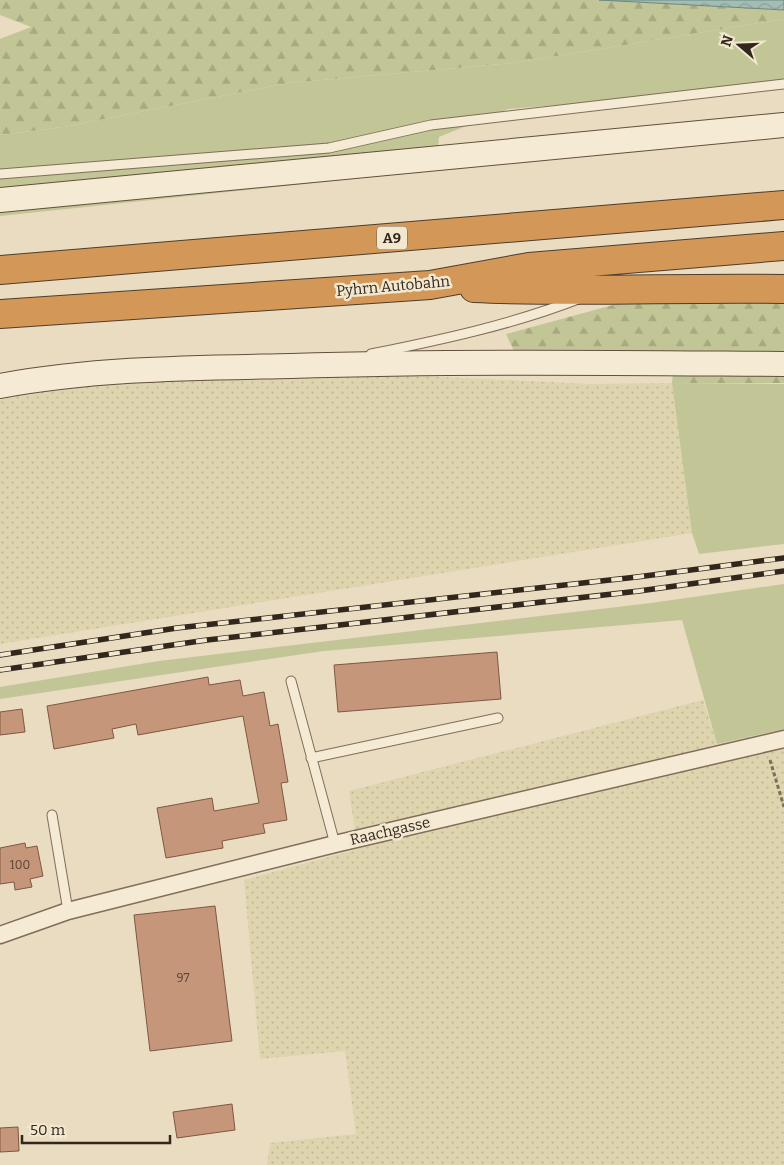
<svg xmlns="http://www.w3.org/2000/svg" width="784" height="1165" font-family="Bitter,serif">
<defs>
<pattern id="farmland-dots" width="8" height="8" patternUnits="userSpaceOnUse" patternTransform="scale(1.25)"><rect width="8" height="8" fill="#ded5af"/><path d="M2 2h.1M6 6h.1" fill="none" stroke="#bfb796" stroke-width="1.8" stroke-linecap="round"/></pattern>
<pattern id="forest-firs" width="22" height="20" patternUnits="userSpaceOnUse" patternTransform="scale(1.25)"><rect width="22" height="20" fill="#c2c696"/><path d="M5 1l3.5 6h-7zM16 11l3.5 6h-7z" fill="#a7aa81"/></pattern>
<pattern id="water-waves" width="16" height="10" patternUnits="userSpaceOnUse" patternTransform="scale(1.25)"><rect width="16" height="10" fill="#a3bcb4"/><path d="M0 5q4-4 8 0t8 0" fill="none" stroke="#8da19a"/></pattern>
</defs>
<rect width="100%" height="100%" fill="#e9dcc1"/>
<path fill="url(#farmland-dots)" d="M422 376 591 384 672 383 692 533 0 644V400L47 389 191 378Z
M703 700 717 744 784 729V1165H267L270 1143 356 1134 345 1051 260 1059 244 880 358 849 349 791Z"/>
<path fill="#c2c696" d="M784 19V87L508 109 439 137 436 170 0 216V135L63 127 288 83 514 63Z
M672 383 784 384V544L699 554 692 533Z
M784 584V729L717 744 682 620 324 651 0 699V687L159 661 651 603Z"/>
<path fill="url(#forest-firs)" d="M0 0H599L784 10V19L514 63 288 83 63 127 0 135V39L31 27 0 15Z
M624 302 784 303V352L621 355 515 353 506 334Z
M784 370V383H672L673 372Z"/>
<path fill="url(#water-waves)" stroke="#6b8980" d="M599 0H784V10Z"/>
<path fill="#c59679" stroke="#7e5842" d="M497 652 501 699 338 712 334 665Z
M208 677 209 685 240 680 243 696 264 692 270 726 278 724 288 782 281 783 287 820 263 824 265 833 222 841 223 848 166 858 157 808 212 798 214 811 259 803 243 716 138 735 136 724 112 729 114 738 54 749 47 706Z
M22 709 25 732 0 735V712Z
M25 843 26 848 37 846 43 876 30 879 32 887 15 890 14 882 0 884V848Z
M215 906 232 1041 150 1051 134 915Z
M232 1104 235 1130 177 1138 173 1112Z
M18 1127 19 1151 0 1152V1128Z"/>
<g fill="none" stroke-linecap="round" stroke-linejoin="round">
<defs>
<path id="lane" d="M0 174 329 148 431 125 784 84
M371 354C440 340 511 325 578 299
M291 681 335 844
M311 758 498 718
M52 815 68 911"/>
<path id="street" d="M0 935 68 911 335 844 784 739"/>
<path id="secondary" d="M0 200 784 125
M0 386C96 368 193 368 291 366 455 361 619 363 784 364"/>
<path id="highway" d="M0 270 784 205
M474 288C577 293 681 287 784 289
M0 314 430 285 529 267 784 246"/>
</defs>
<use href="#lane" stroke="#816d5a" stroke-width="11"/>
<use href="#street" stroke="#816d5a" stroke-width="19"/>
<use href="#secondary" stroke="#634f3d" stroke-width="26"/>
<use href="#highway" stroke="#4f3c2e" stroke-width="30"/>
<path stroke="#816d5a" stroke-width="3" stroke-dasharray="4 2.5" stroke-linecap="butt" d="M770 760 784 807"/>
<use href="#lane" stroke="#f5ead3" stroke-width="9"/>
<use href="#street" stroke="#f5ead3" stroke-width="16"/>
<use href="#secondary" stroke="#f5ead3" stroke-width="24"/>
<use href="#highway" stroke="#d39857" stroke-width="28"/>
<defs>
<path id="rail" d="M0 655 177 628 637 577 784 558
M0 670 207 640 639 591 784 571"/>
</defs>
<use href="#rail" stroke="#32261d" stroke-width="5.5"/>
<use href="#rail" stroke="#f2e7cf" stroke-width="4" stroke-dasharray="11" stroke-linecap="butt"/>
</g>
<g text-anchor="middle" stroke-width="5" stroke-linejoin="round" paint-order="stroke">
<g font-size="12" fill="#574234">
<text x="20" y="869">100</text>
<text x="183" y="982">97</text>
</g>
<rect fill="#f2e7cf" stroke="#6c6052" stroke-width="1" x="377" y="226.5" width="30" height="23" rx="4"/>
<g font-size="14" font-weight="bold" fill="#32261d">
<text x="392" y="243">A9</text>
</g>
<g font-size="15" fill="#32261d" stroke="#f2e7cf">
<text transform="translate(393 286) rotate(-5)" y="5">Pyhrn Autobahn</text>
<text transform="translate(390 831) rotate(-13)" y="5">Raachgasse</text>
</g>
</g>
<g transform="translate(739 45) rotate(289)" stroke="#f2e7cf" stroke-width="4" paint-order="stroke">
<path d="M0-4L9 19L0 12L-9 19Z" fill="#32261d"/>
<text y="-8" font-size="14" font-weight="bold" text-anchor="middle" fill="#32261d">N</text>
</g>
<path d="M22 1135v8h148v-8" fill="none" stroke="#32261d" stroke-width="2.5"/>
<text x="30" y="1135" font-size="15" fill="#32261d" stroke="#f2e7cf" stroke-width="4" paint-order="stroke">50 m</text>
</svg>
